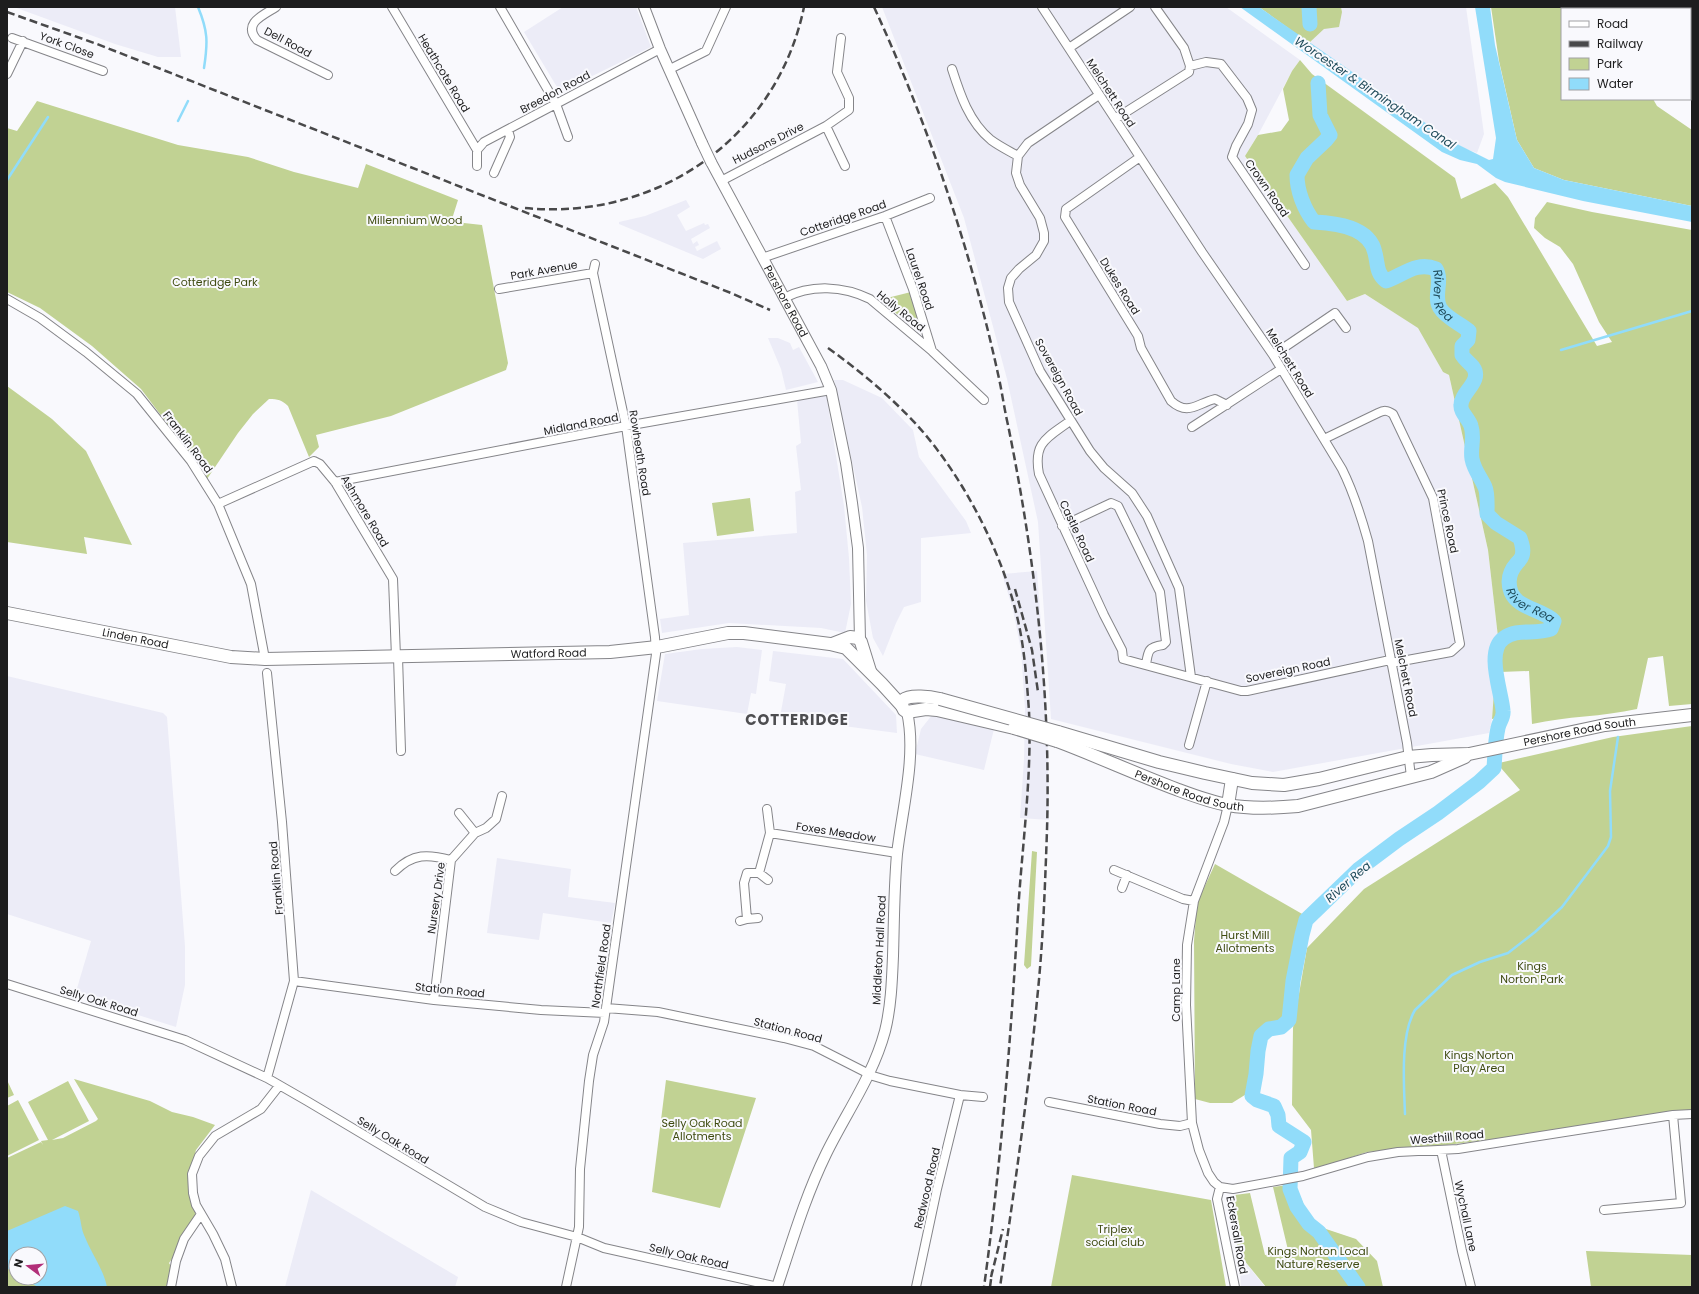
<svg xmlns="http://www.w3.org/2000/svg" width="1699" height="1294" font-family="Poppins,sans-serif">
<rect width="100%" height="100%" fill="#f9f9fd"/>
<path fill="#ececf7" d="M14 7H175L181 57H158L115 44Z
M563 7H636L651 47 560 92 524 32Z
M882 7H1226L1300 60 1292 71 1258 135 1245 156 1347 301 1365 294 1419 328 1443 372 1449 375 1488 550 1498 637 1492 719 1489 733 1273 772 1231 764 1051 719 1038 522 1007 379 964 218Z
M1341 7H1466L1484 134 1477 153 1466 149 1453 142 1309 43 1342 12Z
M686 200 690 207 677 215 686 231 704 223 705 225 708 224 710 228 691 239 693 244 697 241 699 245 695 247 697 251 717 241 721 249 703 259 619 224V222L645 216Z
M768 338H778L790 343 793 350 799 347 818 382 786 390 781 369Z
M834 380H843L882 398 913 430 919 457 966 521 971 533 921 538V602L904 607 896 623 883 656 873 638 866 601 867 555 862 507Z
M826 393 844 506 849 558 851 604 845 633 821 628 729 623 662 633 660 619 689 615 683 543 797 533 795 492 801 490 796 446 801 443 797 400Z
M1037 571 1043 651 1048 753 1049 820 1020 818 1024 759 1025 709 1021 650 1013 610 1002 574Z
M737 647 762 650 756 694 751 693 747 714 657 701 665 654 702 649Z
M773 651 843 659 896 715 897 733 828 724V722L780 717 786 684 769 681Z
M7 676 163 713 167 717 185 946V985L176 1027 75 995 91 941 7 914Z
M932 715 994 729 984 770 915 754 921 729Z
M497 858 571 869 568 897 615 903 611 923 543 913 539 940 487 933Z
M311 1190 458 1277 455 1287H285Z
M1239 1254 1265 1287H1241Z"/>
<path fill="#c1d293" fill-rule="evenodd" d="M1259 7H1341L1342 12 1339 27 1324 29 1309 43Z
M1491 7H1587L1588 9H1562V99H1653L1657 106 1692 130V206L1564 180 1534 168 1517 140 1499 61Z
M1300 60 1312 74 1455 178 1461 199 1495 183 1508 197 1597 346 1612 342 1599 322 1573 264 1560 247 1545 238 1534 228 1535 218 1547 202 1592 212 1692 230V704L1669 706 1663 656 1648 658 1637 709C1602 717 1567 716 1532 724L1529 671 1500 672 1506 690 1507 716 1492 719 1498 637 1488 550 1449 375 1443 372 1418 328 1365 294 1347 301 1245 156 1258 135 1281 131 1289 120 1283 89 1292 71Z
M37 101 178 145 248 157 294 172 358 188 366 164 458 200 452 219 464 223 482 225 508 363 506 370 391 416 316 435 319 447 309 457 288 406C282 400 278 399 269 399L253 414 238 433 207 479 194 459 141 389 92 346 40 308 7 292V128L17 131Z
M911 292 924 335 879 300Z
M7 386 52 419 86 451 132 545 84 537 87 554 7 542Z
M750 498 754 531 717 536 712 503Z
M1692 726V1113L1447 1145 1367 1152 1322 1167 1314 1168 1311 1130 1292 1105 1293 1028 1307 948 1364 889 1520 790 1501 768 1499 763 1613 737Z
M1032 851 1037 852 1031 966 1027 969 1024 965Z
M1215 864 1304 915 1296 941 1283 1019 1268 1026 1260 1033 1254 1051 1252 1074 1253 1084 1248 1093 1232 1103H1210L1195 1099 1194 941 1197 903Z
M74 1079 150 1101 172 1112 193 1117 215 1125 196 1150 189 1176 196 1217 184 1231 174 1256 169 1263 172 1268 166 1287H7V1158L41 1142 43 1145 41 1141 48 1140 28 1102 68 1081 89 1121 52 1140 63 1138 96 1121 98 1119ZM16 1254H40V1278H16Z
M7 1080 14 1095 7 1098Z
M666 1080 756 1098 720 1208 652 1192Z
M18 1100 39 1140 7 1156V1106Z
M1072 1175 1211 1200 1226 1287H1051Z
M1295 1184 1309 1217 1326 1229 1356 1239 1377 1261 1383 1287H1266L1239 1254 1227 1196 1250 1193 1265 1255 1288 1250 1273 1187Z
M1586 1251 1692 1255V1287H1591Z"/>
<path fill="#91dcfa" d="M1240 7H1259L1453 142 1489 160 1493 159 1496 138 1475 7H1490L1495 45 1517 140 1534 168 1564 180 1692 206V222L1583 201 1505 182 1496 178 1477 164 1460 160 1442 152Z
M65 1206 78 1211C81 1219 81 1228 84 1235 91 1253 103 1268 107 1287H38L22 1278H40V1254H16V1275L7 1268V1231Z"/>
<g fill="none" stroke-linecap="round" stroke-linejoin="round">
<path stroke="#91dcfa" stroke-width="2.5" d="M198 7C208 31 208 42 204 68
M178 121 188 101
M7 180 48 117
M1561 350 1692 311
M1405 1114C1404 1085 1400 1035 1415 1010L1452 975 1480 962 1508 953 1535 932 1562 907 1608 846 1611 837 1610 791 1618 737"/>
<g stroke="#91dcfa" stroke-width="15">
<path d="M1309 7 1310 24"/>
<path id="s1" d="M1318 83 1320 115 1330 135 1326 140 1307 158 1297 175C1297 191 1304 209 1314 222 1336 223 1370 227 1375 253 1378 264 1376 273 1386 281 1403 275 1417 261 1436 269 1443 281 1433 296 1440 308 1446 318 1461 324 1469 331L1468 340 1462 346V355C1465 360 1469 362 1473 367 1483 381 1461 392 1461 405 1460 412 1469 419 1471 426 1475 438 1470 448 1472 459 1474 470 1481 478 1485 487 1488 494 1487 506 1487 514L1496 523 1520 538C1522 544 1524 550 1522 556 1521 559 1519 561 1517 563 1509 572 1507 581 1511 592 1518 609 1542 609 1554 621L1551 629C1535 635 1517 628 1504 638 1485 651 1502 693 1503 711 1504 717 1499 722 1498 728 1495 741 1495 755 1494 768L1479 782 1438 813 1399 839 1359 869 1306 920 1302 935 1293 981 1289 1020 1281 1027 1269 1029 1261 1036 1258 1051 1256 1074 1252 1096 1257 1100 1274 1106 1278 1115 1279 1126 1304 1142 1300 1152 1291 1158 1290 1189 1297 1207 1309 1224 1319 1232 1358 1287"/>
</g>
<defs>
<path id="minor" d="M276 7C264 15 242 23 257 40L328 75
M392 7 477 150
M500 7 556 104 568 137
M1042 7 1202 252 1273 355 1342 469C1354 493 1361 516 1368 541L1407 743 1411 777
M1155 7 1184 48 1190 66 1206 62 1221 64 1247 98 1252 110 1248 124 1236 146 1232 157 1305 265
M1646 7 1648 9
M1690 12H1692
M12 38 103 71
M1069 48 1130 7
M1690 64 1692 66
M670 69 706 51 726 7
M952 69C960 94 969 122 991 140 999 146 1009 151 1018 156
M7 74 23 41
M1099 95 1028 143 1018 156 1016 173 1020 185 1040 218 1044 233V241L1036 255 1019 269 1011 278 1008 288 1009 302 1040 371 1090 451 1104 468 1132 493 1147 516 1179 588 1191 677
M1115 119 1189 72 1190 66
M826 126 845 166
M1140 157 1066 209 1065 217 1138 336 1141 348 1171 401C1188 416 1196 404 1215 399L1227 405
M477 166V150L484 142 660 49
M494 173 510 137 508 130
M721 181 826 126 849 110V98L837 72 841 38
M885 216 913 289 932 351
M762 258 885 216 930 198
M499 289 593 273
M784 298C812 284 843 286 870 299L932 351 984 400
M7 299 40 318 86 352 137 394 191 461 218 504 251 584 265 659
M1273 355 1335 313 1346 328
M1070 421C1047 438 1033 442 1039 474L1104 615 1122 650 1123 659 1241 691H1247L1390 660
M1192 427 1281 369
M1324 439 1378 413C1384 410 1387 410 1393 414L1433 498 1460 644 1451 652 1391 663
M335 482 626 426 831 390
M218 504 314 461 320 464 335 482 393 579 396 657
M1062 526 1111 503 1118 506 1160 592 1166 642 1163 645C1148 647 1148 651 1146 665
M398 657 401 751
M267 673 282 822 294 981 267 1078
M1189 745 1207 681
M1228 805 1224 822 1194 901 1187 945 1186 1005 1192 1123 1199 1150 1208 1173 1214 1182 1220 1187 1233 1189 1303 1176 1368 1157 1398 1152 1458 1149 1673 1115 1692 1114
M767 809 770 833
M459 813 475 833
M1114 870 1183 899 1194 901
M395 871C413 853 428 854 451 860
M759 873 768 880
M1122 888 1127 875
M747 919 758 918
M740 921 747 919 744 883 747 873H759L770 833 897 853
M294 981 434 1000 541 1010 605 1013
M7 984 185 1040 267 1078 307 1101 485 1207 521 1222 577 1237 604 1248 778 1287
M434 1000 451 860 475 833 486 828 496 819 502 796
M606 1008 658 1012 784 1038 814 1046 873 1076 890 1081 960 1095 983 1097
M1049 1102 1160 1124 1180 1126 1192 1123
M1441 1150 1462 1251 1471 1287
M1220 1187 1217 1199 1235 1287
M1604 1210 1681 1203 1673 1115
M171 1287 176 1261 184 1239 201 1214
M232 1287 225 1259 213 1234 196 1205 193 1193 192 1174 199 1156 215 1136 261 1109 279 1086
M566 1287 579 1227 580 1169 589 1081 593 1055 604 1022 656 654 655 637 626 426 593 273 595 264
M916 1287 937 1189 960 1095"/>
<g id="major">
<path d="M644 7 660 49 702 143"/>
<path id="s2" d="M711 162 821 366 831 390 846 463 852 503 858 548 860 640"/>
<path d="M777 1287C792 1242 805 1197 826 1154 846 1113 873 1076 885 1031 891 1007 892 981 893 956 894 922 894 888 897 854 902 810 917 755 907 712"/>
</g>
<g id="highway">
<path id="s3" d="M7 613 231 657 265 659 610 652 657 647 728 633H744L830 644 846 648 882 684 902 706 904 710 907 712 926 709 937 710 1014 728"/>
<path d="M832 644 850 637 858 638 861 642 870 671"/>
<path d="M902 706 903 700C910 694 931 697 940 699"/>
<path id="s4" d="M1058 732 1159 762 1205 773 1252 783 1284 785 1319 779 1408 757 1432 755 1469 754 1605 725 1692 715"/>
<path id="s5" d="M1057 741C1097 756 1136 774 1176 789 1192 795 1210 802 1228 805 1250 809 1276 808 1298 806L1431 772 1465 757"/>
<path d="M1228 805 1232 779"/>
</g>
</defs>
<use href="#minor" stroke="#858589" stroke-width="10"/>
<use href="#major" stroke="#858589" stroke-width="12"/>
<use href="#highway" stroke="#858589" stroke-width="14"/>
<use href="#minor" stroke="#fff" stroke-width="8"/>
<use href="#major" stroke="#fff" stroke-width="10"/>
<use href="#highway" stroke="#fff" stroke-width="12"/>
<path stroke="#49494a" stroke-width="2.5" stroke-dasharray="8 4" stroke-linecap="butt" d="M874 7C927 122 971 250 998 374 1002 391 1004 408 1008 425 1035 558 1051 694 1047 830 1045 887 1043 944 1037 1000 1028 1096 1014 1192 1000 1287
M7 12 97 44 731 293 770 310
M525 208C657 221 777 138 804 7
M828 348C860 371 889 395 916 424 965 478 1006 559 1020 630 1025 656 1027 684 1029 711 1032 778 1022 846 1018 913 1011 1038 1001 1163 984 1287
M1015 589 1032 650 1038 692
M991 1277 1003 1229
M990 1287 992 1272"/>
<defs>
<path id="major-bridge" d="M702 143 711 162"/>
<path id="highway-bridge" d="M940 699 1058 732
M1014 728 1057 741"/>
</defs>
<use href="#major-bridge" stroke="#858589" stroke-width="12" stroke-linecap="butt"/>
<use href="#highway-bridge" stroke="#858589" stroke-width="14" stroke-linecap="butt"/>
<use href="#major-bridge" stroke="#fff" stroke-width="10"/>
<use href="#highway-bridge" stroke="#fff" stroke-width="12"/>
</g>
<g text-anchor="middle" stroke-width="4" stroke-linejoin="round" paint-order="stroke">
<g font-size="11" fill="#1d1d1e" stroke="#f9f9fd">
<text transform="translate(288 42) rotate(28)" y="4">Dell Road</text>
<text transform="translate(67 45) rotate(20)" y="4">York Close</text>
<text transform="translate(444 73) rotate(59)" y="4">Heathcote Road</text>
<text transform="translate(555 92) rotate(-28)" y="4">Breedon Road</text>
<text transform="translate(1111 93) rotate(57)" y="4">Melchett Road</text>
<text transform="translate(768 143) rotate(-27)" y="4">Hudsons Drive</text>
<text transform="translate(1267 188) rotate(55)" y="4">Crown Road</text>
<text transform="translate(843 218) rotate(-19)" y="4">Cotteridge Road</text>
<text transform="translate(544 270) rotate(-10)" y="4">Park Avenue</text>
<text transform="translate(920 279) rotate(71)" y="4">Laurel Road</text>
<text transform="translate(1120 286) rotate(58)" y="4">Dukes Road</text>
<text dy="4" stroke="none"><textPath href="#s2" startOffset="158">Pershore Road</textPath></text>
<text transform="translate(901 311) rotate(39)" y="4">Holly Road</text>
<text transform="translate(1290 363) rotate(58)" y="4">Melchett Road</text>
<text transform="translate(1059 377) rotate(61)" y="4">Sovereign Road</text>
<text transform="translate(581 424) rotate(-11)" y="4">Midland Road</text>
<text transform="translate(188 442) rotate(53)" y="4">Franklin Road</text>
<text transform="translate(640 453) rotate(81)" y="4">Rowheath Road</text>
<text transform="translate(365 511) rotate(59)" y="4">Ashmore Road</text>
<text transform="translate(1448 521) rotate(78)" y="4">Prince Road</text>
<text transform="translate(1077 531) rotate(65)" y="4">Castle Road</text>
<text dy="4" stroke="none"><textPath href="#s3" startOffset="131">Linden Road</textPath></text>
<text dy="4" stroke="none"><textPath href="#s3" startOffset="546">Watford Road</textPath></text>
<text transform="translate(1288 670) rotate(-12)" y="4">Sovereign Road</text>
<text transform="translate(1406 678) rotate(79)" y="4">Melchett Road</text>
<text dy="4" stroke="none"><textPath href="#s4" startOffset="534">Pershore Road South</textPath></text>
<text dy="4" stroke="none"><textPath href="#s5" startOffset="142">Pershore Road South</textPath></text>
<text transform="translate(836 832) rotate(9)" y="4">Foxes Meadow</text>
<text transform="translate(276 878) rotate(-95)" y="4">Franklin Road</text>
<text transform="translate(436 898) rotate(-82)" y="4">Nursery Drive</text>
<text transform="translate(879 950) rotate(-87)" y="4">Middleton Hall Road</text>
<text transform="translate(601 966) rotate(-82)" y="4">Northfield Road</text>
<text transform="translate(450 990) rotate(6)" y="4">Station Road</text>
<text transform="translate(1176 990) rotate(-90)" y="4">Camp Lane</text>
<text transform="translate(99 1001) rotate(17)" y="4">Selly Oak Road</text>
<text transform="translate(788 1030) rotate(15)" y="4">Station Road</text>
<text transform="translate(1122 1105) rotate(11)" y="4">Station Road</text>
<text transform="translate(1447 1137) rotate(-5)" y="4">Westhill Road</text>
<text transform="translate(393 1140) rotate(31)" y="4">Selly Oak Road</text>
<text transform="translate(927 1188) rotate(-77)" y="4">Redwood Road</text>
<text transform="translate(1466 1216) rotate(78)" y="4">Wychall Lane</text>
<text transform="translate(1237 1235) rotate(80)" y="4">Eckersall Road</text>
<text transform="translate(689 1256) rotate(13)" y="4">Selly Oak Road</text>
</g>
<g font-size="11" fill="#3f4b11" stroke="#f9f9fd">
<text x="415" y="224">Millennium Wood</text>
<text x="215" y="286">Cotteridge Park</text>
<text x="1245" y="939">Hurst Mill<tspan x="1245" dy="13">Allotments</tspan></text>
<text x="1532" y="970">Kings<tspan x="1532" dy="13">Norton Park</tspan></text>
<text x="1479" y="1059">Kings Norton<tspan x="1479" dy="13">Play Area</tspan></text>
<text x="702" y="1127">Selly Oak Road<tspan x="702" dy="13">Allotments</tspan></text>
<text x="1115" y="1233">Triplex<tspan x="1115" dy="13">social club</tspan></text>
<text x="1318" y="1255">Kings Norton Local<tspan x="1318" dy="13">Nature Reserve</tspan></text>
</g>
<g font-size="12" font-style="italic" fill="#1f4b5a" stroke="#f9f9fd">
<text transform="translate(1375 93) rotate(34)" y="4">Worcester &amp; Birmingham Canal</text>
<text dy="4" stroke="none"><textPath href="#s1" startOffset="344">River Rea</textPath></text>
<text dy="4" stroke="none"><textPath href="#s1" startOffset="716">River Rea</textPath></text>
<text transform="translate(1348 882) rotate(-41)" y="4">River Rea</text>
</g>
<g font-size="15" font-weight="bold" letter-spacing="1" fill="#4d4d50" stroke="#f9f9fd">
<text x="797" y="725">COTTERIDGE</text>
</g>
</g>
<rect width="1699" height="1294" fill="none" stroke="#1d1d1e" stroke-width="16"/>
<rect x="1561" y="8" width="130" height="92" fill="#f9f9fd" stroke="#a1a1a4"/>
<rect x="1569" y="21" width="20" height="6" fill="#ffffff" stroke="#a1a1a4"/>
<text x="1597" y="28" font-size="12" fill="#1d1d1e">Road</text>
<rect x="1569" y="41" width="20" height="6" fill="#49494a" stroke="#a1a1a4"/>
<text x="1597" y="48" font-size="12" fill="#1d1d1e">Railway</text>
<rect x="1569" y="58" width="20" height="12" fill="#c1d293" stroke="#a1a1a4"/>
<text x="1597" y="68" font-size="12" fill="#1d1d1e">Park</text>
<rect x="1569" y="78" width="20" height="12" fill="#91dcfa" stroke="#a1a1a4"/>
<text x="1597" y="88" font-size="12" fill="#1d1d1e">Water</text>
<g transform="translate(28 1266) rotate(286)"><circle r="19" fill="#f9f9fd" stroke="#a1a1a4"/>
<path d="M0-3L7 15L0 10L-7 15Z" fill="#b22f79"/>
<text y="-6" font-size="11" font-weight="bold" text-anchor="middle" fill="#1d1d1e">N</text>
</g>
</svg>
